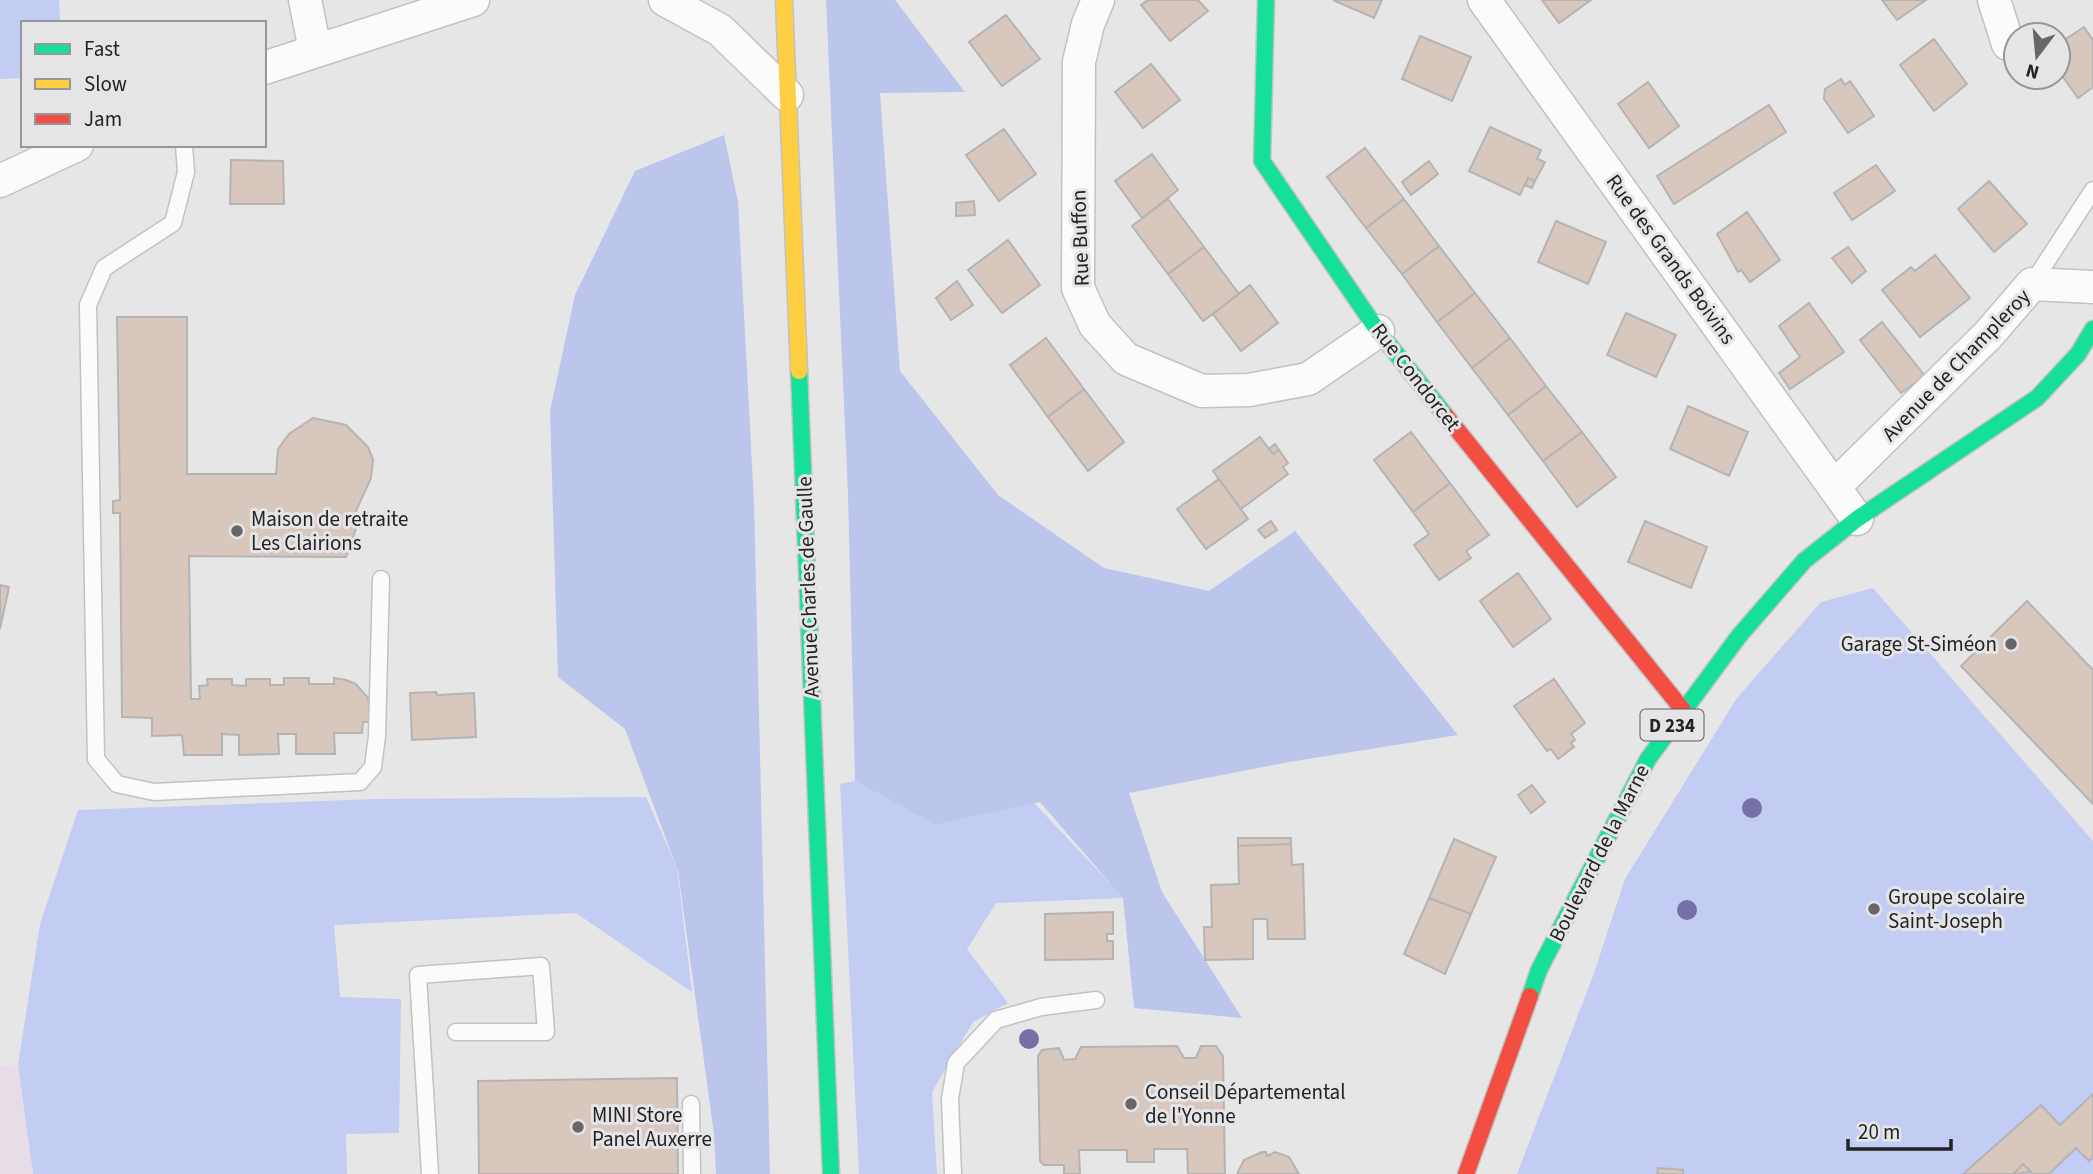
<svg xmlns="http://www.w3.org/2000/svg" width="2093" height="1174" font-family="'Source Sans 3',sans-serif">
<rect width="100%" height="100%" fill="#e6e6e7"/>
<path fill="#e7dde6" d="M18 1065 33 1174H0V1066Z"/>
<path fill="#c3ccf3" d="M0 0H59L60 23H23V78L0 79Z
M1873 588 2093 841V1174H1517L1593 976 1625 879 1737 698 1821 602Z
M855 781 935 825 1034 803 1124 898 996 903 967 949 1008 1003 973 1022 932 1092 937 1174H859L840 784Z
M646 797 677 868 692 992 576 913 334 925 340 997 401 999 399 1133 346 1134 347 1174H33L18 1065 40 924 78 810 376 799Z"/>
<path fill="#bcc5ec" d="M826 0H895L965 92 880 93 900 371 998 495 1104 568 1209 591 1295 531 1458 735 1289 762 1129 793 1162 892 1242 1018 1134 1008 1123 898 1040 802 935 825 855 781 848 494Z
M724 135 738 202 754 503 770 1174H716L714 1134 678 871 625 729 558 677 550 411 575 295 635 171Z"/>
<path fill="#d8c7bd" stroke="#b5b4b5" stroke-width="2" d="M1148 0H1198L1208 11 1170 41 1141 5Z
M1333 0H1382L1374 18Z
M1542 0H1591L1559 23Z
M1882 0H1926L1897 20Z
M1006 15 1040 59 1002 86 969 42Z
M2084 27 2093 40V87L2078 98 2058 70V44Z
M1420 36 1471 57 1452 101 1402 79Z
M1934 39 1967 84 1934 111 1900 65Z
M1151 64 1180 100 1143 128 1115 92Z
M1841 79 1845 85 1850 81 1874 116 1848 133 1824 99 1825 89Z
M1648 82 1679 126 1649 148 1618 104Z
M1769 105 1786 132 1674 204 1657 176Z
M1490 127 1541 150 1537 159 1545 162 1535 181 1528 178 1520 195 1469 171Z
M1004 129 1036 174 999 201 966 155Z
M1365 148 1404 199 1366 228 1327 177Z
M1152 154 1178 190 1142 218 1115 181Z
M231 160 283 161 284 204H230Z
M1429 161 1438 174 1411 195 1402 182Z
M1876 165 1895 191 1852 220 1834 193Z
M1528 178 1535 181 1532 188 1525 185Z
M1989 181 2027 224 1994 252 1958 209Z
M1168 199 1204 247 1168 274 1132 226Z
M1404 199 1439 246 1402 274 1366 228Z
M974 201 975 215 956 216V203Z
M1747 212 1780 260 1750 282 1741 270 1738 272 1717 234Z
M1556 221 1606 242 1588 284 1538 262Z
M1008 240 1040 285 1002 313 968 270Z
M1439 246 1475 293 1437 322 1402 274Z
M1204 247 1239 294 1203 321 1168 274Z
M1848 247 1866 271 1852 283 1832 258Z
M1935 255 1970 298 1920 337 1882 290 1911 267 1915 271Z
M957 281 973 305 951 320 936 298Z
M1250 285 1278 323 1241 351 1213 314Z
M1475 293 1510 338 1472 368 1437 322Z
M1809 303 1844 352 1790 389 1779 373 1800 357 1779 326Z
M1626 313 1676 335 1656 377 1607 355Z
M117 317H187V474H276L278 449 289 434 313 418 346 425 368 447 373 460 371 478 355 513 353 522 358 523 346 557 189 556 191 699H200L199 686 208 685 207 679H232V685L246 686V679H270V685H284V678H309V684H334V678L346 680 356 684 368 698 372 722H363L362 733H334L335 754H296V734H278L279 754 239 755V735L222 734V755H184L182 735 152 736V718L122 717 120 513H113V501L120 500Z
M1882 322 1925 376 1901 393 1860 340Z
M1046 338 1084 389 1048 417 1010 365Z
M1510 338 1546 386 1508 415 1472 368Z
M1546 386 1582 432 1543 461 1508 415Z
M1084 389 1124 442 1088 471 1048 417Z
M1688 406 1748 432 1729 476 1670 449Z
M1411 432 1450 483 1413 512 1374 460Z
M1582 432 1616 477 1577 507 1543 461Z
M1260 437 1273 454 1279 450 1288 463 1283 467 1288 474 1241 509 1213 471Z
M1275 444 1279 450 1273 454 1269 449Z
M1219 479 1248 519 1206 549 1177 509Z
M1450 483 1489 535 1466 551 1471 558 1439 580 1414 545 1429 534 1413 512Z
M1271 521 1277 530 1265 538 1258 530Z
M1645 521 1707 547 1691 588 1628 562Z
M1518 573 1551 619 1513 647 1480 601Z
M0 585 9 587 0 629Z
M2027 601 2093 670V804L1961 666Z
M1554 679 1585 723 1571 734 1575 740 1571 743 1574 747 1558 759 1551 749 1547 751 1514 706Z
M436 692 437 695 474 693 476 737 412 740 410 693Z
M1532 785 1545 802 1531 813 1518 795Z
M1238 838H1291V844L1238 846Z
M1454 839 1496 857 1471 914 1429 898Z
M1291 844 1292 865 1303 864 1305 939H1268L1267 919H1253V959L1205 960 1204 927H1212L1211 885 1239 884 1238 846Z
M1429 898 1471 914 1445 974 1404 954Z
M1113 912V934H1107V941H1113V959L1045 960V914Z
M1177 1046 1184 1058H1196L1201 1046H1216L1223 1056 1225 1174H1188L1187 1149H1154V1162H1127V1150H1079L1080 1174H1064V1165H1044L1040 1161 1038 1056 1042 1050 1059 1048 1064 1060 1075 1059 1081 1047Z
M677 1078 678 1174H479L478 1081Z
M2093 1094V1157L2089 1161 2076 1148 2049 1174H2033L2023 1164 2013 1174H1963L2041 1105 2060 1125Z
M1262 1152H1266L1267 1156 1275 1152 1289 1157 1299 1174H1237L1244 1160Z
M2023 1164 2031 1172 2013 1174Z
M1658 1168 1683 1170V1174H1657Z"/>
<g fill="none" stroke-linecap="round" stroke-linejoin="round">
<defs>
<path id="lane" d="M184 145 186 172 173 223 104 268 88 305 96 759 117 784 154 792 360 782 373 767 377 736 381 579
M2032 284 2093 190
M691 1104 692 1174
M430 1174 418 975 541 966 546 1032H456
M953 1174 950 1099 956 1063 996 1020 1041 1007 1096 1000"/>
<path id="street" d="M305 0 315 50
M665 0 720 30 787 95
M1098 0 1088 24 1079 62 1078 288 1095 325 1126 359 1202 391 1249 390 1308 379 1378 331
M1484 0 1857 519
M1994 0 2008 44
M264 68 473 0
M0 181 77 145
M1835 486 1988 335 2032 284 2093 287"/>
<path id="fast" d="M1266 0 1262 161 1378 331 1446 416
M799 371 831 1174
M1530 996 1539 970 1648 759 1739 636 1804 561 1857 519 2037 398 2078 354 2093 329"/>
<path id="slow" d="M784 0 799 371"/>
<path id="jam" d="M1446 416 1683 710
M1466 1174 1530 996"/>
</defs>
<use href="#lane" stroke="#c2c2c3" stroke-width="19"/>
<use href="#street" stroke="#c2c2c3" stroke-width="35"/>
<use href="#fast" stroke="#c2c2c3" stroke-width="19"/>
<use href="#slow" stroke="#c2c2c3" stroke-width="19"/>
<use href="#jam" stroke="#c2c2c3" stroke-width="19"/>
<use href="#lane" stroke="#fbfbfb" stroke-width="16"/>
<use href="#street" stroke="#fbfbfb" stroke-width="32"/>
<use href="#fast" stroke="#16e098" stroke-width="16"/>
<use href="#slow" stroke="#ffcf43" stroke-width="16"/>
<use href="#jam" stroke="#f24e42" stroke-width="16"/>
</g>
<g fill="#7570a8">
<circle cx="1752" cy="808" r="10"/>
<circle cx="1687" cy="910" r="10"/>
<circle cx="1029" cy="1039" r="10"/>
</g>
<g fill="#676768" stroke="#e5e5e8" stroke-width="2.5">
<circle cx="237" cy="531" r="7"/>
<circle cx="2011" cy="644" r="7"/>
<circle cx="1874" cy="909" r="7"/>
<circle cx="1131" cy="1104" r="7"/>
<circle cx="578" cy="1127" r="7"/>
</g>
<g text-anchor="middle" stroke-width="6" stroke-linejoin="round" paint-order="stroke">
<rect fill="#e5e5e8" stroke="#5d5d5f" stroke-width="2" x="1640.5" y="709.5" width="63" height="31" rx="5"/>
<g font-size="19" font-weight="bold" fill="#232324">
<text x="1672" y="732">D 234</text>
</g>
<g font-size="21" fill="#232324" stroke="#e5e5e8">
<text transform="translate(1080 238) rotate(-92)" y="7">Rue Buffon</text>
<text transform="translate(1671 259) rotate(54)" y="7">Rue des Grands Boivins</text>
<text transform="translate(1956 365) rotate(-46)" y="7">Avenue de Champleroy</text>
<text transform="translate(1416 377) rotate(52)" y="7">Rue Condorcet</text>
<text transform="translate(808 587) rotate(-92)" y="7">Avenue Charles de Gaulle</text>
<text transform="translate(1599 853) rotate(-63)" y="7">Boulevard de la Marne</text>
</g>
<g font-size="21" fill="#232324" stroke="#e5e5e8" text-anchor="start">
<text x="251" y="526">Maison de retraite<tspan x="251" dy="24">Les Clairions</tspan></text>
<text x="1997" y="651" text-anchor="end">Garage St-Siméon</text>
<text x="1888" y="904">Groupe scolaire<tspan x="1888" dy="24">Saint-Joseph</tspan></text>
<text x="1145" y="1099">Conseil Départemental<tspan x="1145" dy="24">de l'Yonne</tspan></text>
<text x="592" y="1122">MINI Store<tspan x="592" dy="24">Panel Auxerre</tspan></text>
</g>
</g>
<rect x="21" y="21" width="245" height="126" fill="#e5e5e8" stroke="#97979a" stroke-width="2"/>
<rect x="35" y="44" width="35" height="10" fill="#16e098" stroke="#97979a" stroke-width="2"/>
<text x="84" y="56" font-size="21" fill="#232324">Fast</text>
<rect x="35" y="79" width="35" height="10" fill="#ffcf43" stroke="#97979a" stroke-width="2"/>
<text x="84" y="91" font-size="21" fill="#232324">Slow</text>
<rect x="35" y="114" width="35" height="10" fill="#f24e42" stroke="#97979a" stroke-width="2"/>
<text x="84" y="126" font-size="21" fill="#232324">Jam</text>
<g transform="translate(2037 56) rotate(196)"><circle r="33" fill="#e5e5e8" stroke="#97979a" stroke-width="2"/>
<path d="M0-5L12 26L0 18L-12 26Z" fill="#676768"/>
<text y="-10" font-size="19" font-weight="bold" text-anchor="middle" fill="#232324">N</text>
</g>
<path d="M1848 1139v10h103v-10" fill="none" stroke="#232324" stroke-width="3.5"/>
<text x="1858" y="1139" font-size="21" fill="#232324" stroke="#e5e5e8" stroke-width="5" paint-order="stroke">20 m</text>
</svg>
